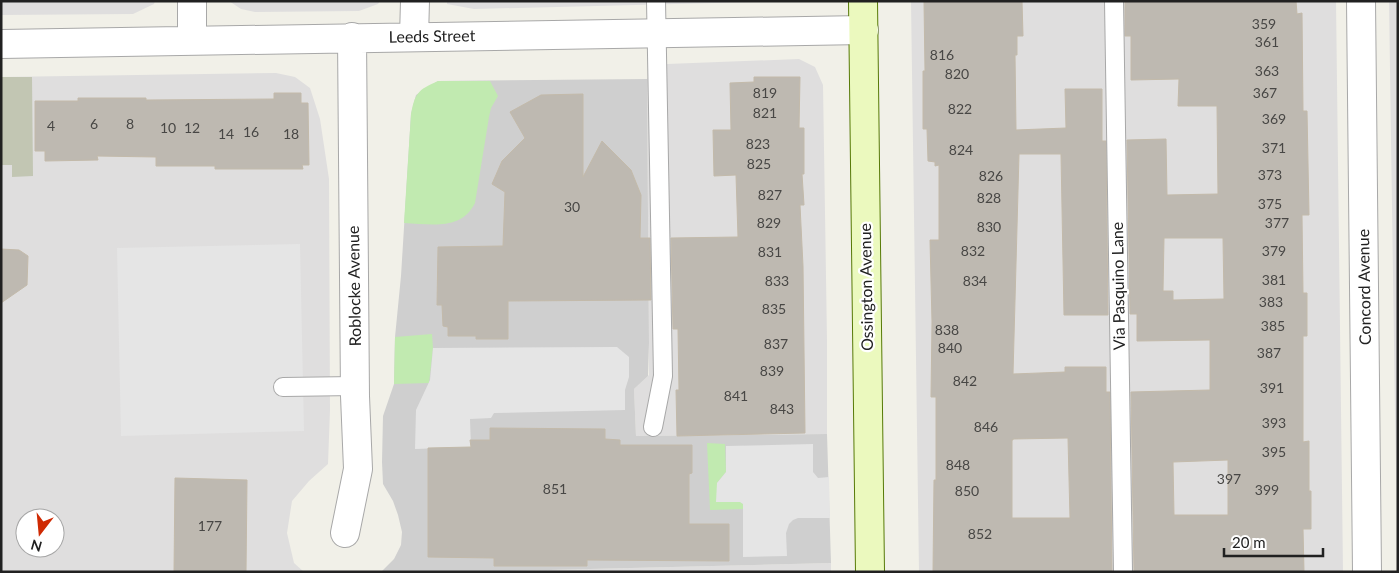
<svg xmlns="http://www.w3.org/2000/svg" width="1399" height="573" font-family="Lato,sans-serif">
<rect width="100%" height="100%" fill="#f1f0e8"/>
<path fill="#dfdede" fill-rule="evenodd" d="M1 1H155L154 4 133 14 1 15Z
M229 1H380L378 4 359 11 255 12 241 9Z
M447 1H797L474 9 447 4Z
M911 1H1336L1343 572H919Z
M1389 1H1398V572L1395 412Z
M799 59 815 67 823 85 827 341V434L636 436 634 389 649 375V343L647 79 667 64Z
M276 73 295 77 310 88 320 119 329 179 330 410 328 464 309 481 292 501 287 533 294 563 304 572H1V77ZM25 518H55V548H25Z
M831 563V572H466Z"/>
<path fill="#cfcfcf" d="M647 79 649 343 648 376 634 389 636 436 827 434 831 563 466 572H381L394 559 401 545 402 532 398 515 393 501 383 484 382 462 383 416 394 384 395 337 401 276 411 114 416 95 438 81Z"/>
<path fill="#c2c6b3" d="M1 77H32L33 176 12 177V165H1Z"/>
<path fill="#c1eab0" d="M438 81H490L498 96 491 108 489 117 475 203C461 231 431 224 404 223L411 114C415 94 417 90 438 81Z
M432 334 433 348 429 383 394 384 395 337Z
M707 443 725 444 726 472 717 483 743 504V509L710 510Z"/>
<path fill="#e5e5e5" d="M300 244 304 431 121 436 117 248Z
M617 347 629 357V377L625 390V410L494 413 491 418 470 419 471 447 415 449 416 410 430 380 433 348Z
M813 444V472L818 478 829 477 830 518H798L793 520 789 524 786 533 787 556 743 557V504L740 502H716L717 483 726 472V446Z"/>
<path fill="#beb9b1" stroke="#c3baaa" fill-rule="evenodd" d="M924 1H1022L1023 36H1017V55H1015L1016 130 1066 128 1065 89H1102V141H1106L1108 315H1064L1061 154H1019L1013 374 1065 372V367H1106V392H1110L1112 572H933L934 480H936V397H931L932 322 930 240H939V165L935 166V162L928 161 927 129H923V71H925ZM1068 438 1070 518H1012V440H1013V439Z
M1125 1H1296L1297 14 1302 13 1303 111H1307L1309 215H1302L1303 293H1307V336H1303V442L1309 441V491H1311V529H1303L1304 572H1134L1131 392 1210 390V340L1137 341V314H1130L1127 140 1166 139 1167 195 1218 194 1217 106H1178L1179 79 1131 80V36H1125ZM1164 238H1223L1224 299 1173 300V291H1163ZM1228 460V515H1174L1173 462Z
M754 77H800L799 128H804V174H802L804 205H800L803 266 805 433 677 436 676 390H679L678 329H673L671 238 738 237 736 175 714 176 713 130H731L730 83 754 82Z
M274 93H301V103H308L309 165H302L303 169H215V166H156V157L97 156 98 160 45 161V151H35V101H78V98H146V100L274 99Z
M583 94V177L602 141 631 170 641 195 640 238H650L651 300 508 301V339H476V336H448V327L443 326 442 305H437L438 247 503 246 505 192 492 184 502 161 525 138 510 112 541 95Z
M1 249 19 250 28 256 27 285 1 303Z
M490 428 605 429V439L620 440V445H692V473L689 474V524H729V561L587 560V566H494V558L428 557V448L471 447 470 440H490Z
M175 478 247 480 246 572H174Z"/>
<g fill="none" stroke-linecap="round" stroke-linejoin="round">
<defs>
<path id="lane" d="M1114 1 1123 572
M283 387 355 386
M653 427 663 376 656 1"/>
<path id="street" d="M192 1V40
M1361 1 1367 572
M414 37 415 1
M1 44 864 30
M345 533 358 469 355 396 352 37"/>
<path id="secondary" d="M863 1 870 572"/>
</defs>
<use href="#lane" stroke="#a8a8a8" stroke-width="20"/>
<use href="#street" stroke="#a8a8a8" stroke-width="30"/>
<use href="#secondary" stroke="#577a07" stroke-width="30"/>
<use href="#lane" stroke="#fff" stroke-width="18"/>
<use href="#street" stroke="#fff" stroke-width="28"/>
<use href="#secondary" stroke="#ebf9be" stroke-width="28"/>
</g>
<g text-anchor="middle" stroke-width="4.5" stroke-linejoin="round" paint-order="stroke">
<g font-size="14" fill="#484745">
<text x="1264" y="29">359</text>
<text x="1267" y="47">361</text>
<text x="942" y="60">816</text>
<text x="1267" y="76">363</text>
<text x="957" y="79">820</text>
<text x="765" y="98">819</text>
<text x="1265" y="98">367</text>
<text x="960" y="114">822</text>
<text x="765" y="118">821</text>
<text x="1274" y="124">369</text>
<text x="94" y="129">6</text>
<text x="130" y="129">8</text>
<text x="51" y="131">4</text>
<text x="168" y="133">10</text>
<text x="192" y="133">12</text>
<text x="251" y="137">16</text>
<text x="226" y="139">14</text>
<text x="291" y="139">18</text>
<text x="758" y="149">823</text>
<text x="1274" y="153">371</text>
<text x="961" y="155">824</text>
<text x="759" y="169">825</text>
<text x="1270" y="180">373</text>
<text x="991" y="181">826</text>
<text x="770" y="200">827</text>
<text x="989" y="203">828</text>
<text x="1270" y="209">375</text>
<text x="572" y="212">30</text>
<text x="769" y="228">829</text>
<text x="1277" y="228">377</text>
<text x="989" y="232">830</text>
<text x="973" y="256">832</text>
<text x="1274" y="256">379</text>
<text x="770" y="257">831</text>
<text x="1274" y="285">381</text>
<text x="777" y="286">833</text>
<text x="975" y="286">834</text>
<text x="1271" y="307">383</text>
<text x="774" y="314">835</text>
<text x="1273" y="331">385</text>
<text x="947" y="335">838</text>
<text x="776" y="349">837</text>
<text x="950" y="353">840</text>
<text x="1269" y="358">387</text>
<text x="772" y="376">839</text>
<text x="965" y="386">842</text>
<text x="1272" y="393">391</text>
<text x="736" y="401">841</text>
<text x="782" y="414">843</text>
<text x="1274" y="428">393</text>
<text x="986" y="432">846</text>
<text x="1274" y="457">395</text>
<text x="958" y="470">848</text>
<text x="1229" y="484">397</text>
<text x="555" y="494">851</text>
<text x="1267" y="495">399</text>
<text x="967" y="496">850</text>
<text x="210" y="531">177</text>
<text x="980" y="539">852</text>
</g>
<g font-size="16" fill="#212121" stroke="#fff">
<text transform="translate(432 36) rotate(-1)" y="6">Leeds Street</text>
<text transform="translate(354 286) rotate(-91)" y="6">Roblocke Avenue</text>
<text transform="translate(1118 286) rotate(-91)" y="6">Via Pasquino Lane</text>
<text transform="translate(866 287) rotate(-91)" y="6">Ossington Avenue</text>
<text transform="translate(1364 287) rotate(-91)" y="6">Concord Avenue</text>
</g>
</g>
<rect width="1399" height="573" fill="none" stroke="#212121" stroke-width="5"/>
<g transform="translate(40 533) rotate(196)"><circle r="24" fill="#ffffff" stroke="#a6a6a6"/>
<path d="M0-4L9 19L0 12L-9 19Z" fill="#cf2a03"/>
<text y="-8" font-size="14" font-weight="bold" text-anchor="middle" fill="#212121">N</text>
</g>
<path d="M1224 548v8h99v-8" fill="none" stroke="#212121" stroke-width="2.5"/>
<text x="1232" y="548" font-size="15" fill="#212121" stroke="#ffffff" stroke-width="4" paint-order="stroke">20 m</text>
</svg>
